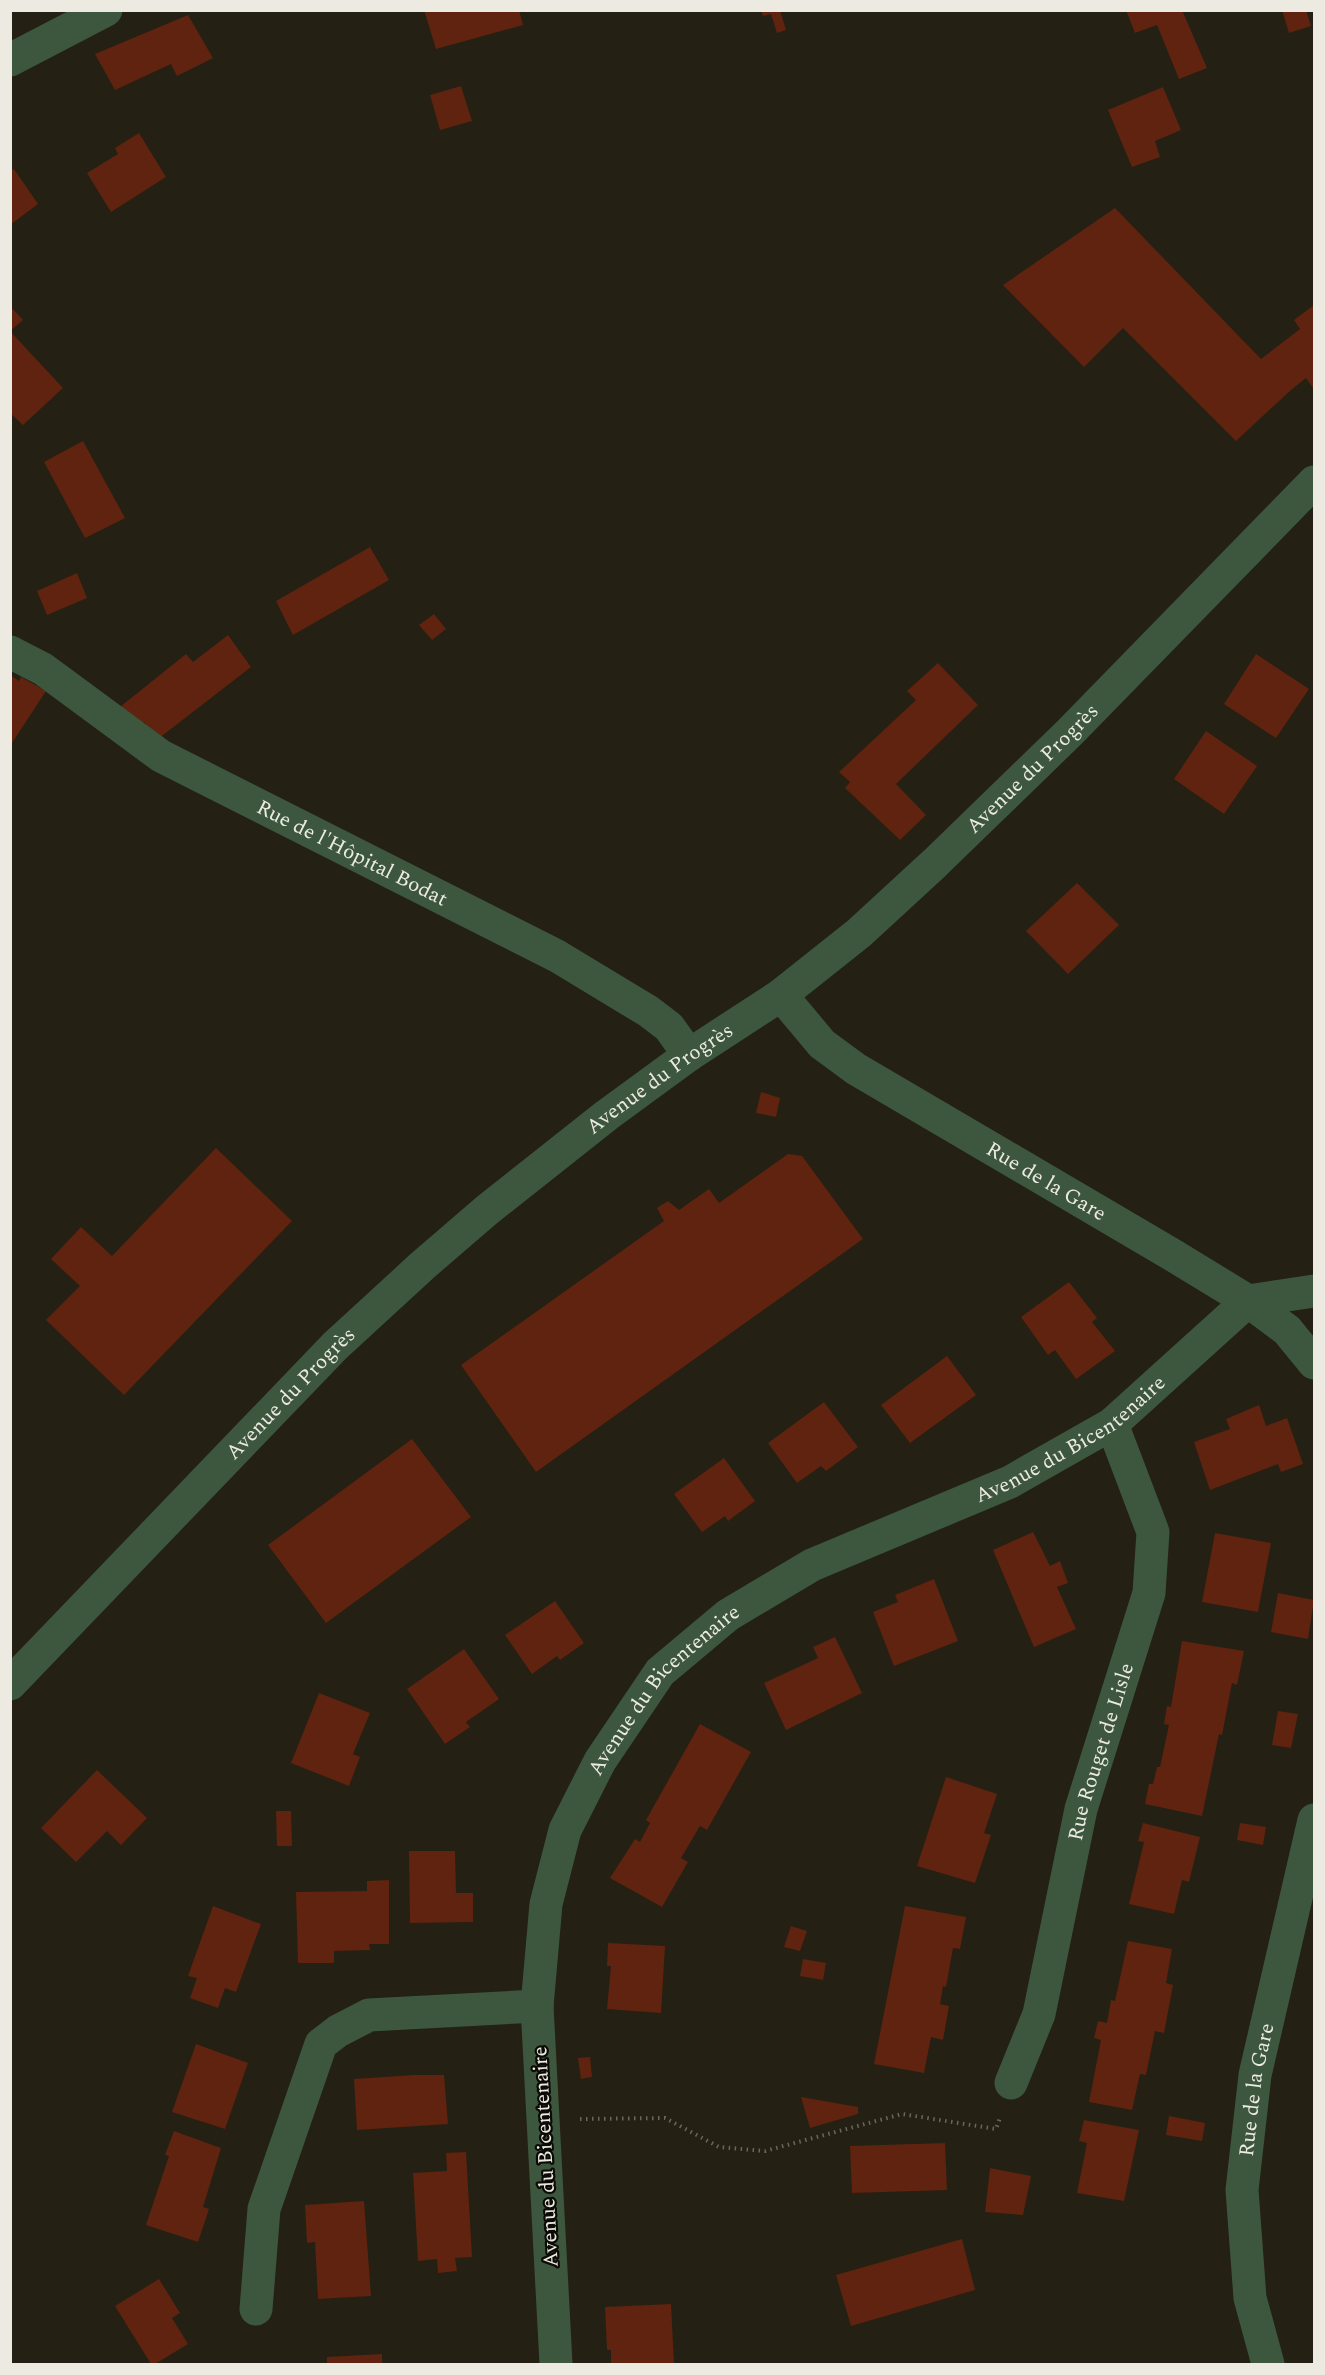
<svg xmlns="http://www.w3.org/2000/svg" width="1325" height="2375" font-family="Spectral,serif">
<rect width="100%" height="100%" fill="#242013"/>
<path fill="#5f230f" d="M424 10H519L523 25 436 49Z
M761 10H780L786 30 777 33 771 14 763 16Z
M1126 10H1182L1207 68 1179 79 1157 25 1135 33Z
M1282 10H1306L1311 26 1289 33Z
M188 15 213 58 177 76 171 64 115 90 95 54Z
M461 86 472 121 440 130 430 95Z
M1163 87 1181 130 1155 141 1160 157 1132 167 1108 110Z
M139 133 166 177 111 212 87 173 118 154 115 148Z
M14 169 38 204 10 225V171Z
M1115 208 1261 359 1300 329 1294 320 1314 305V387L1313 388 1306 378 1291 390 1236 441 1123 328 1084 367 1003 285Z
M10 306 23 320 10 331Z
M10 331 63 388 23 425 10 413Z
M83 441 125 518 85 538 44 462Z
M370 547 389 580 293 635 276 601Z
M77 573 87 598 47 615 37 591Z
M434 614 446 629 432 640 419 625Z
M228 635 251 667 158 739 144 722 137 727 115 711 186 654 193 662Z
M1256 654 1309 689 1276 738 1224 704Z
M938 663 978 705 896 784 926 815 900 840 845 788 850 782 839 772 916 700 907 691Z
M10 675 19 681 21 677 46 691 10 746Z
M1206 731 1257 766 1224 814 1174 779Z
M1077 883 1119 925 1068 974 1026 931Z
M761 1092 780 1098 776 1117 756 1113Z
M216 1148 292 1221 124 1395 46 1320 80 1286 51 1259 81 1227 112 1256Z
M788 1154 802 1156 863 1239 536 1472 461 1365 664 1221 657 1208 668 1201 679 1210 709 1189 719 1203Z
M1069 1282 1097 1318 1092 1322 1115 1351 1076 1379 1055 1350 1048 1355 1021 1317Z
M947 1356 976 1395 910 1443 881 1405Z
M824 1402 858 1447 826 1471 821 1466 797 1483 768 1443Z
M1259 1405 1266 1426 1287 1418 1303 1464 1281 1472 1278 1464 1210 1490 1194 1442 1230 1429 1226 1419Z
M412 1439 471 1517 326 1623 268 1545Z
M724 1458 755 1501 728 1521 725 1516 702 1532 674 1494Z
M1033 1532 1050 1566 1060 1561 1068 1583 1057 1587 1076 1629 1034 1647 993 1550Z
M1215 1533 1271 1543 1258 1612 1202 1602Z
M934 1579 958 1641 894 1666 873 1612 898 1602 895 1595Z
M1278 1593 1314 1600 1308 1639 1271 1632Z
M555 1601 584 1643 560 1660 557 1656 532 1674 505 1635Z
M835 1637 862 1693 786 1730 764 1683 818 1658 813 1647Z
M1182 1641 1244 1651 1237 1685 1232 1683 1222 1735 1219 1734 1202 1816 1145 1804 1149 1784H1153L1157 1767H1160L1169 1725 1164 1724 1167 1706 1171 1707Z
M464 1649 499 1699 466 1722 470 1727 445 1744 407 1689Z
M319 1693 370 1713 353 1754 360 1757 349 1786 291 1763Z
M1278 1711 1298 1714 1291 1748 1272 1745Z
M700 1724 751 1752 707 1830 700 1826 681 1858 688 1862 662 1907 610 1878 635 1839 640 1842 650 1823 646 1820Z
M97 1770 147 1818 121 1845 107 1831 76 1862 41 1828Z
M946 1777 997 1794 984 1833 991 1835 975 1883 917 1866Z
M276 1811H291L292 1846H277Z
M1143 1823 1200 1837 1189 1882 1182 1880 1174 1914 1129 1904 1144 1842 1138 1841Z
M1240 1823 1266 1827 1263 1845 1237 1840Z
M409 1851H455L456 1893H473V1922L410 1923Z
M389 1880V1944H369L370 1950 334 1951V1963H298L296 1892 367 1891V1881Z
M213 1906 261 1924 236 1992 225 1988 218 2008 190 1998 197 1978 188 1976Z
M905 1906 966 1917 960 1949 953 1948 946 1987 943 1986 940 2004 949 2006 943 2040 931 2037 924 2073 874 2064Z
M791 1926 807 1931 800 1951 784 1947Z
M1128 1941 1172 1949 1166 1983 1173 1985 1164 2033 1155 2031 1146 2075 1140 2074 1132 2110 1089 2102 1101 2040 1094 2038 1098 2021 1107 2023 1111 2000 1115 2001Z
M608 1943 665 1946 661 2013 607 2009 611 1966H607Z
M803 1959 826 1963 823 1980 800 1976Z
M196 2044 248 2063 225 2129 172 2112Z
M590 2057 592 2077 581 2079 578 2058Z
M414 2075H444L448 2124 357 2130 354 2079Z
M801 2097 858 2107V2114L810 2128Z
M1169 2116 1205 2123 1202 2141 1166 2135Z
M1084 2120 1139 2130 1124 2201 1077 2193 1087 2143 1079 2141Z
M174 2131 221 2148 203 2207 209 2209 198 2242 146 2225 169 2156 165 2155Z
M945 2143 947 2190 852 2193 850 2146Z
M466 2152 472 2257 455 2258 457 2271 438 2273 437 2259 418 2261 413 2173 447 2171 446 2153Z
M990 2168 1031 2176 1023 2215 985 2212Z
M364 2201 371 2296 318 2299 315 2242 307 2243 305 2205Z
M962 2239 975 2290 851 2326 836 2275Z
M159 2279 180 2313 172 2318 188 2344 155 2364H151L115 2306Z
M671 2304 674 2364H611V2350H607L605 2307Z
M382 2354V2364H327V2357Z"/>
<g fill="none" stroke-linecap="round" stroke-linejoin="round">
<path stroke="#6b675c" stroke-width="4" stroke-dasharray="1.5 4.5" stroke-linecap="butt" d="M580 2119 665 2118 719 2147 765 2151 902 2114 996 2129 1000 2118"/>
<g stroke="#3c573d" stroke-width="33">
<path d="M10 60 106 10"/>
<path id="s1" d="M10 652 43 669 161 756 557 956 648 1011 669 1027 689 1055"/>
<path id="s2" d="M781 995 822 1044 856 1069 1171 1254 1248 1301 1287 1330 1314 1363"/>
<path id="s3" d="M10 1684 335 1346 422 1266 487 1210 607 1115 689 1055 781 995 859 933 935 863 1070 732 1314 482"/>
<path id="s4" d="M1011 2083 1039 2014 1081 1809 1149 1593 1153 1532 1112 1424"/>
<path d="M256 2309 264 2209 321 2044 338 2031 369 2015 537 2006"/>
<path id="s5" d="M556 2364 537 2006 546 1904 565 1830 600 1761 660 1672 728 1615 812 1565 1010 1482 1112 1424 1248 1301 1314 1291"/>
<path id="s6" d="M1268 2364 1250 2298 1242 2190 1255 2075 1314 1820"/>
</g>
</g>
<g text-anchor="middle" stroke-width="4.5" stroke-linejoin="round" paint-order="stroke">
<g font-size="21" fill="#edeae2" stroke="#0b0a05">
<text dy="7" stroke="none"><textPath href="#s3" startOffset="1376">Avenue du Progrès</textPath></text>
<text dy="7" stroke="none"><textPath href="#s1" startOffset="398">Rue de l'Hôpital Bodat</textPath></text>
<text dy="7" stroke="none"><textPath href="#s3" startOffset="890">Avenue du Progrès</textPath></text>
<text dy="7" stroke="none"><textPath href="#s2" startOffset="327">Rue de la Gare</textPath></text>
<text dy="7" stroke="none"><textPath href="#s3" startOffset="404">Avenue du Progrès</textPath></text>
<text dy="7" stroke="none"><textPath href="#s5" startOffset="1197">Avenue du Bicentenaire</textPath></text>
<text dy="7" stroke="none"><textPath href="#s5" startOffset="711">Avenue du Bicentenaire</textPath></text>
<text dy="7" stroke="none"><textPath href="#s4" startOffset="344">Rue Rouget de Lisle</textPath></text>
<text dy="7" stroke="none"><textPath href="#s6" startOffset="278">Rue de la Gare</textPath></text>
<text transform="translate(545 2157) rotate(-93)" y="7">Avenue du Bicentenaire</text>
</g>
</g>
<rect width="1325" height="2375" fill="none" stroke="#edeae2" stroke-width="24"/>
</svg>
